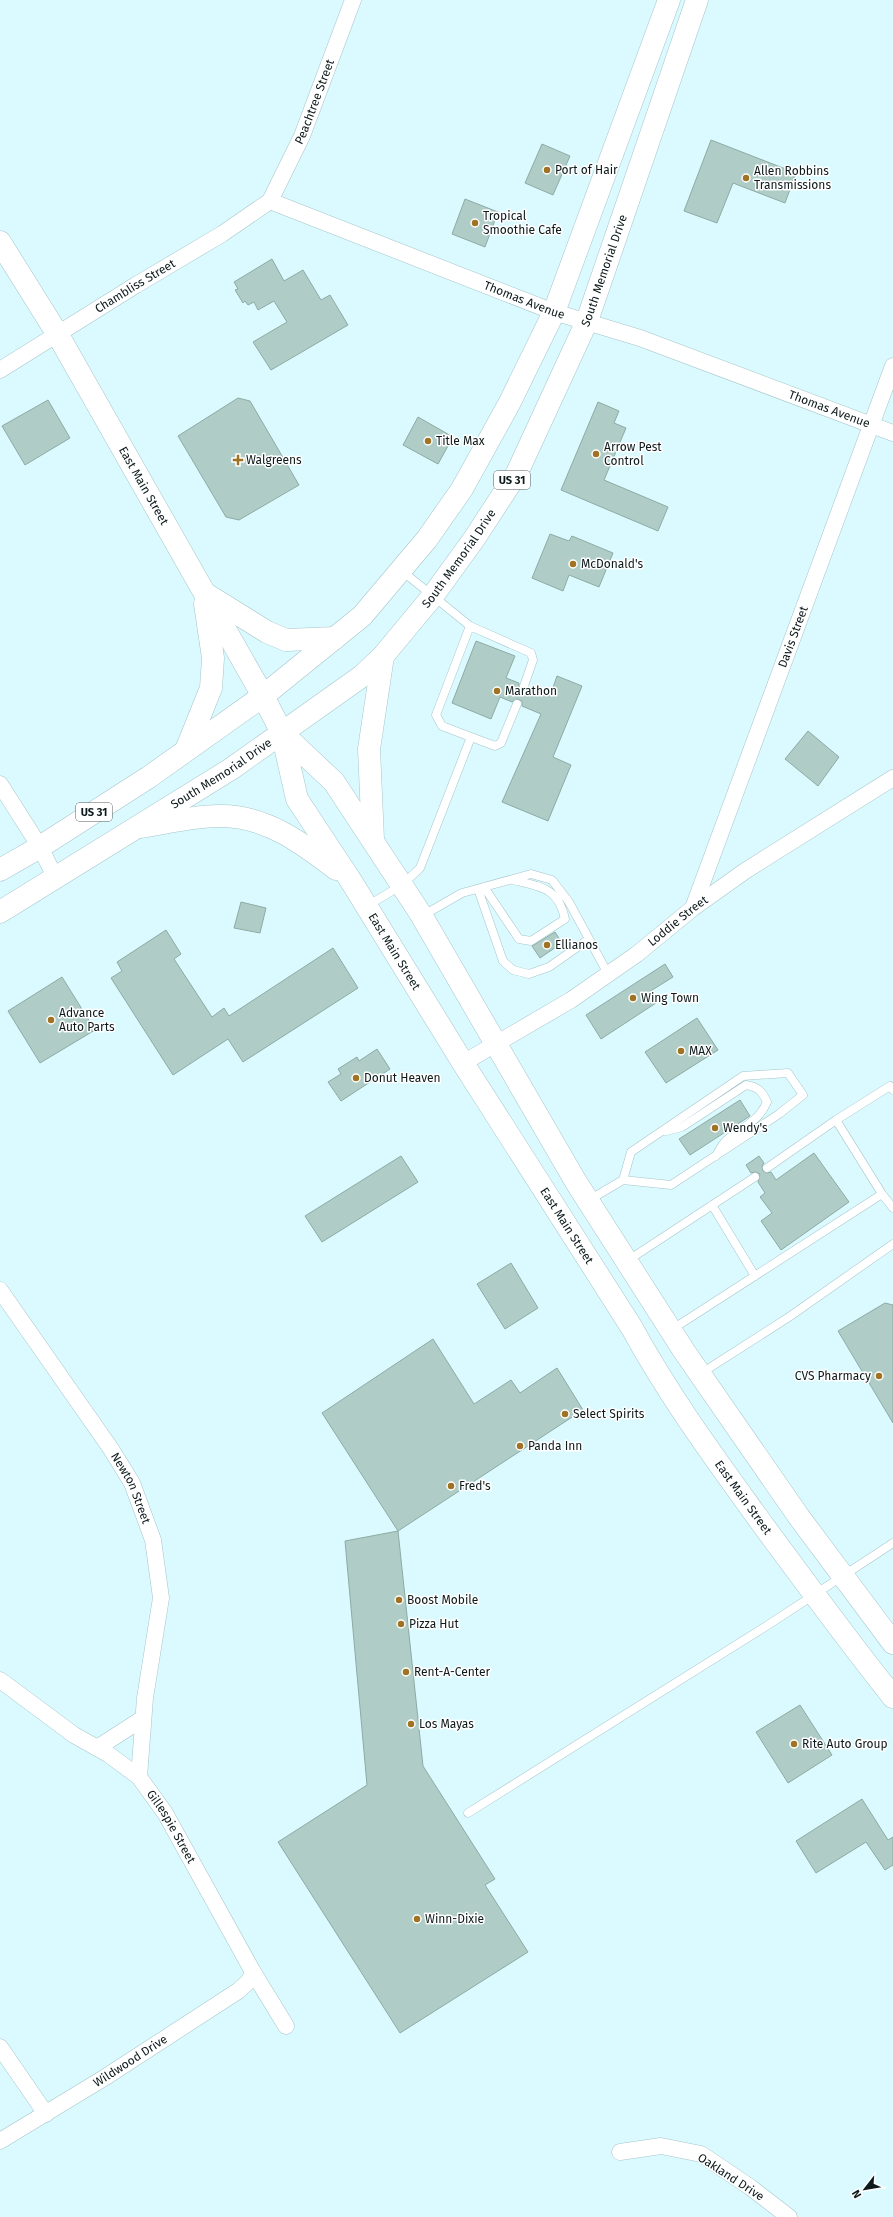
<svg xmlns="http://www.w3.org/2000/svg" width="893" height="2217" font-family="'Fira Sans',sans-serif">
<rect width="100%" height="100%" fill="#dafaff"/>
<path fill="#afcdc6" stroke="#8daba4" d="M711 140 796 173 785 203 733 183 717 223 684 211Z
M542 144 570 156 553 195 525 183Z
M465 199 498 212 485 247 452 234Z
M272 259 284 281 303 270 321 300 330 295 348 325 271 370 253 342 287 322 274 301 258 310 254 302 248 305 245 301 243 303 235 290 238 289 234 282Z
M238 398 250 401 299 485 239 520 226 517 178 436Z
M48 400 70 438 25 465 2 426Z
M598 402 619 411 614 423 626 428 604 480 668 507 658 531 561 490Z
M418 417 453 437 438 464 403 445Z
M550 534 569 541 572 536 613 553 599 587 569 575 563 591 532 578Z
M476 641 515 656 506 678 519 683V687L522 691H525L529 688 550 696 557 676 582 686 553 757 571 765 548 821 502 802 541 714 522 706V701L517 699 512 702 500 697 491 719 452 703Z
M808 731 839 757 818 786 785 759Z
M241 902 266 908 260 933 234 928Z
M166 930 181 954 174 959 212 1017 224 1008 229 1016 333 948 358 988 243 1062 228 1039 173 1075 111 978 122 971 117 962Z
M555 932 562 943 540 958 532 946Z
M665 964 673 977 649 992 656 1003 601 1039 586 1015Z
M62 977 95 1030 40 1063 8 1011Z
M697 1018 718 1050 666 1083 645 1052Z
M377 1049 390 1069 341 1101 328 1082 341 1074 338 1069 357 1057 359 1061Z
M740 1100 750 1116 690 1155 679 1139Z
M814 1153 849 1202 781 1250 761 1221 772 1213 760 1197 765 1193 758 1182 760 1174 755 1172 751 1173 746 1165 759 1156 764 1163 762 1166 763 1171 767 1173 771 1172 776 1180Z
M401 1156 418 1182 322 1242 305 1216Z
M511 1263 538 1308 505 1329 477 1284Z
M885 1303 893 1305V1423L838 1331Z
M433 1339 474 1404 511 1380 520 1393 557 1368 583 1410 398 1531 322 1413Z
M398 1531 423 1766 495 1879 485 1885 528 1952 400 2033 278 1842 367 1785 345 1541Z
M800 1705 832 1755 788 1783 756 1732Z
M862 1799 888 1840 893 1837V1865L885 1870 866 1842 816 1873 796 1841Z"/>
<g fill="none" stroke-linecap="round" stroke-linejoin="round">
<defs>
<path id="lane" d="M470 626 531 653 533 660 524 686
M471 737 495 746 501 743 517 704
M484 887 519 939 531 941 565 919C558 887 541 887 513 880
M478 889 503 961 513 970 529 974 549 967 589 939
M367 906 402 885 420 868 471 737 442 726 436 715 470 626 402 571
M422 916 462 893 531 874 552 880 569 902 608 974
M666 1131 682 1127 746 1085C758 1087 762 1091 767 1102 759 1121 744 1126 729 1138 723 1142 719 1150 716 1156
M767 1168 836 1120
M882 1194 893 1208
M589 1200 623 1180 671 1185 779 1114 803 1095 788 1073 743 1076 631 1152 623 1180
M712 1205 755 1276
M627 1261 755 1177
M671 1330 882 1194 836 1120 890 1086 893 1090
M700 1374 789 1317 893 1244
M468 1813 768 1625 893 1543"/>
<g id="street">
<path id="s1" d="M270 201 554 312 640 338 893 433"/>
<path id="s2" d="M270 201 302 136 353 0"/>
<path id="s3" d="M0 370 136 285 222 234 270 201"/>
<path d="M0 784 40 847 55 877"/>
<path id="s4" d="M693 908 893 366"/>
<path id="s5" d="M463 1063 571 1000 637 954 693 908 745 871 893 778"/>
<path id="s6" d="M0 1290 111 1449 132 1483 153 1540 161 1598 145 1698 139 1777"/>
<path id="s7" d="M0 1680 74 1735 108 1754 139 1777 165 1813 253 1972 286 2026"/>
<path d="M97 1748 142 1719"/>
<path d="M0 2047 46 2114"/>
<path id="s8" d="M0 2141 104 2078 238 1991 249 1981 253 1972"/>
<path d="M620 2152 661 2146 701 2154 750 2187 789 2217"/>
</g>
<g id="secondary">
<path id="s9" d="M0 242 58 335 263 696 282 733 297 799 351 881 463 1063 632 1328C670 1398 717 1461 763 1525 806 1583 848 1641 893 1697"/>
<path d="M206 594 267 632 286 640 335 638"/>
<path d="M282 733 334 782 420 913 576 1182 684 1351 799 1517 893 1643"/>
<path d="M186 750 211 688 213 658 205 604"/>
<path d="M141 827C166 823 193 816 219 816 265 815 302 843 336 869"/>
<path d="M373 840 369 749 383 656"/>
</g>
<g id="primary">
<path d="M0 870 40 847 149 777 263 696 362 616 427 539 462 489 510 402 554 312 669 0"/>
<path id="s10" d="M0 912 231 769 362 676 383 656 432 597 474 539 517 473 587 321 697 0"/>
</g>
</defs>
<use href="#lane" stroke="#a6c5c9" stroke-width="9"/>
<use href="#street" stroke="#a6c5c9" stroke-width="17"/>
<use href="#secondary" stroke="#a6c5c9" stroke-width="23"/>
<use href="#primary" stroke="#a6c5c9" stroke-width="23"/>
<use href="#lane" stroke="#fff" stroke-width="8"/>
<use href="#street" stroke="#fff" stroke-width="16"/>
<use href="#secondary" stroke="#fff" stroke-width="22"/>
<use href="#primary" stroke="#fff" stroke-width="22"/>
</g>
<g fill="#a07223" stroke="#fff" stroke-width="1.5">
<circle cx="547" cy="170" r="4"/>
<circle cx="746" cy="178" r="4"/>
<circle cx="475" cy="223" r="4"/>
<circle cx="428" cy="441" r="4"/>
<circle cx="596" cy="454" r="4"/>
<path d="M236 454h4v4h4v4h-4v4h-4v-4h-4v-4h4z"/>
<circle cx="573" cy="564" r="4"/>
<circle cx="497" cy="691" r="4"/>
<circle cx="547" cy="945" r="4"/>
<circle cx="633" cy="998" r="4"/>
<circle cx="51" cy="1020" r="4"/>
<circle cx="681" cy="1051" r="4"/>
<circle cx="356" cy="1078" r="4"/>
<circle cx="715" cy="1128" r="4"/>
<circle cx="879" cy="1376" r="4"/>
<circle cx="565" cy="1414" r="4"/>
<circle cx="520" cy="1446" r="4"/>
<circle cx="451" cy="1486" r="4"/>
<circle cx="399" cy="1600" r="4"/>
<circle cx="401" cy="1624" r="4"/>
<circle cx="406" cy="1672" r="4"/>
<circle cx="411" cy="1724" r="4"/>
<circle cx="794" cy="1744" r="4"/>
<circle cx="417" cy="1919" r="4"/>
</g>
<g text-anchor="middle" stroke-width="3" stroke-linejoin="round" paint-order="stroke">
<g fill="#fff" stroke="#565e5f" stroke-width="1">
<rect x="494" y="471" width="36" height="18" rx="3"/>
<rect x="76" y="803" width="36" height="18" rx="3"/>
</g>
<g font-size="11" font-weight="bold" fill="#0d191a">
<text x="512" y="484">US 31</text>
<text x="94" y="816">US 31</text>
</g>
<g font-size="12" fill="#0d191a" stroke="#fff">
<text dy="4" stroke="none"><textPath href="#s2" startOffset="109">Peachtree Street</textPath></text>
<text dy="4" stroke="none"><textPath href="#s10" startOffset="909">South Memorial Drive</textPath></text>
<text dy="4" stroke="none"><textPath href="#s3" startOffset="159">Chambliss Street</textPath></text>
<text dy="4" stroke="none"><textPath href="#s1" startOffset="273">Thomas Avenue</textPath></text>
<text dy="4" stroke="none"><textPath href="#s1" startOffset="597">Thomas Avenue</textPath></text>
<text dy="4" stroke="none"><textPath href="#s9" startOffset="283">East Main Street</textPath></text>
<text dy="4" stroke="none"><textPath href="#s10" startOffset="585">South Memorial Drive</textPath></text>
<text dy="4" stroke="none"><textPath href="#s4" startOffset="289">Davis Street</textPath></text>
<text dy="4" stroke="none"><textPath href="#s10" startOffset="261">South Memorial Drive</textPath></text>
<text dy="4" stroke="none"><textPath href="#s5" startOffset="258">Loddie Street</textPath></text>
<text dy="4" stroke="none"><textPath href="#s9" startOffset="815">East Main Street</textPath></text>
<text dy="4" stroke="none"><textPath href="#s9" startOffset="1139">East Main Street</textPath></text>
<text dy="4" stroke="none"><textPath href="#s6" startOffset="238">Newton Street</textPath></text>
<text dy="4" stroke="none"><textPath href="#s9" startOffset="1463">East Main Street</textPath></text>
<text dy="4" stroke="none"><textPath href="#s7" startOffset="229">Gillespie Street</textPath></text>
<text dy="4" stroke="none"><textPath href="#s8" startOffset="153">Wildwood Drive</textPath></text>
<text transform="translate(731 2177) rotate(33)" y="4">Oakland Drive</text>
</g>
<g font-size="12" fill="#0d191a" stroke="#fff" text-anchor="start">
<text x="555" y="174">Port of Hair</text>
<text x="754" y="175">Allen Robbins<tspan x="754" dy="14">Transmissions</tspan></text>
<text x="483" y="220">Tropical<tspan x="483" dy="14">Smoothie Cafe</tspan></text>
<text x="436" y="445">Title Max</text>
<text x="604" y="451">Arrow Pest<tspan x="604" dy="14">Control</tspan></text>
<text x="246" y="464">Walgreens</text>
<text x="581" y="568">McDonald's</text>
<text x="505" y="695">Marathon</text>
<text x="555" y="949">Ellianos</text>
<text x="641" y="1002">Wing Town</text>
<text x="59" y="1017">Advance<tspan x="59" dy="14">Auto Parts</tspan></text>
<text x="689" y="1055">MAX</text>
<text x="364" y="1082">Donut Heaven</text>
<text x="723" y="1132">Wendy's</text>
<text x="871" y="1380" text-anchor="end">CVS Pharmacy</text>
<text x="573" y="1418">Select Spirits</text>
<text x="528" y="1450">Panda Inn</text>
<text x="459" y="1490">Fred's</text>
<text x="407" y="1604">Boost Mobile</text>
<text x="409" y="1628">Pizza Hut</text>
<text x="414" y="1676">Rent-A-Center</text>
<text x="419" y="1728">Los Mayas</text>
<text x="802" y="1748">Rite Auto Group</text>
<text x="425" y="1923">Winn-Dixie</text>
</g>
</g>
<g transform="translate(865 2189) rotate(239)" stroke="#ffffff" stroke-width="3" paint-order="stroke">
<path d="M0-3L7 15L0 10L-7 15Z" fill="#0d191a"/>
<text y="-6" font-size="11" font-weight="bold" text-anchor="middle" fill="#0d191a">N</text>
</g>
</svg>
